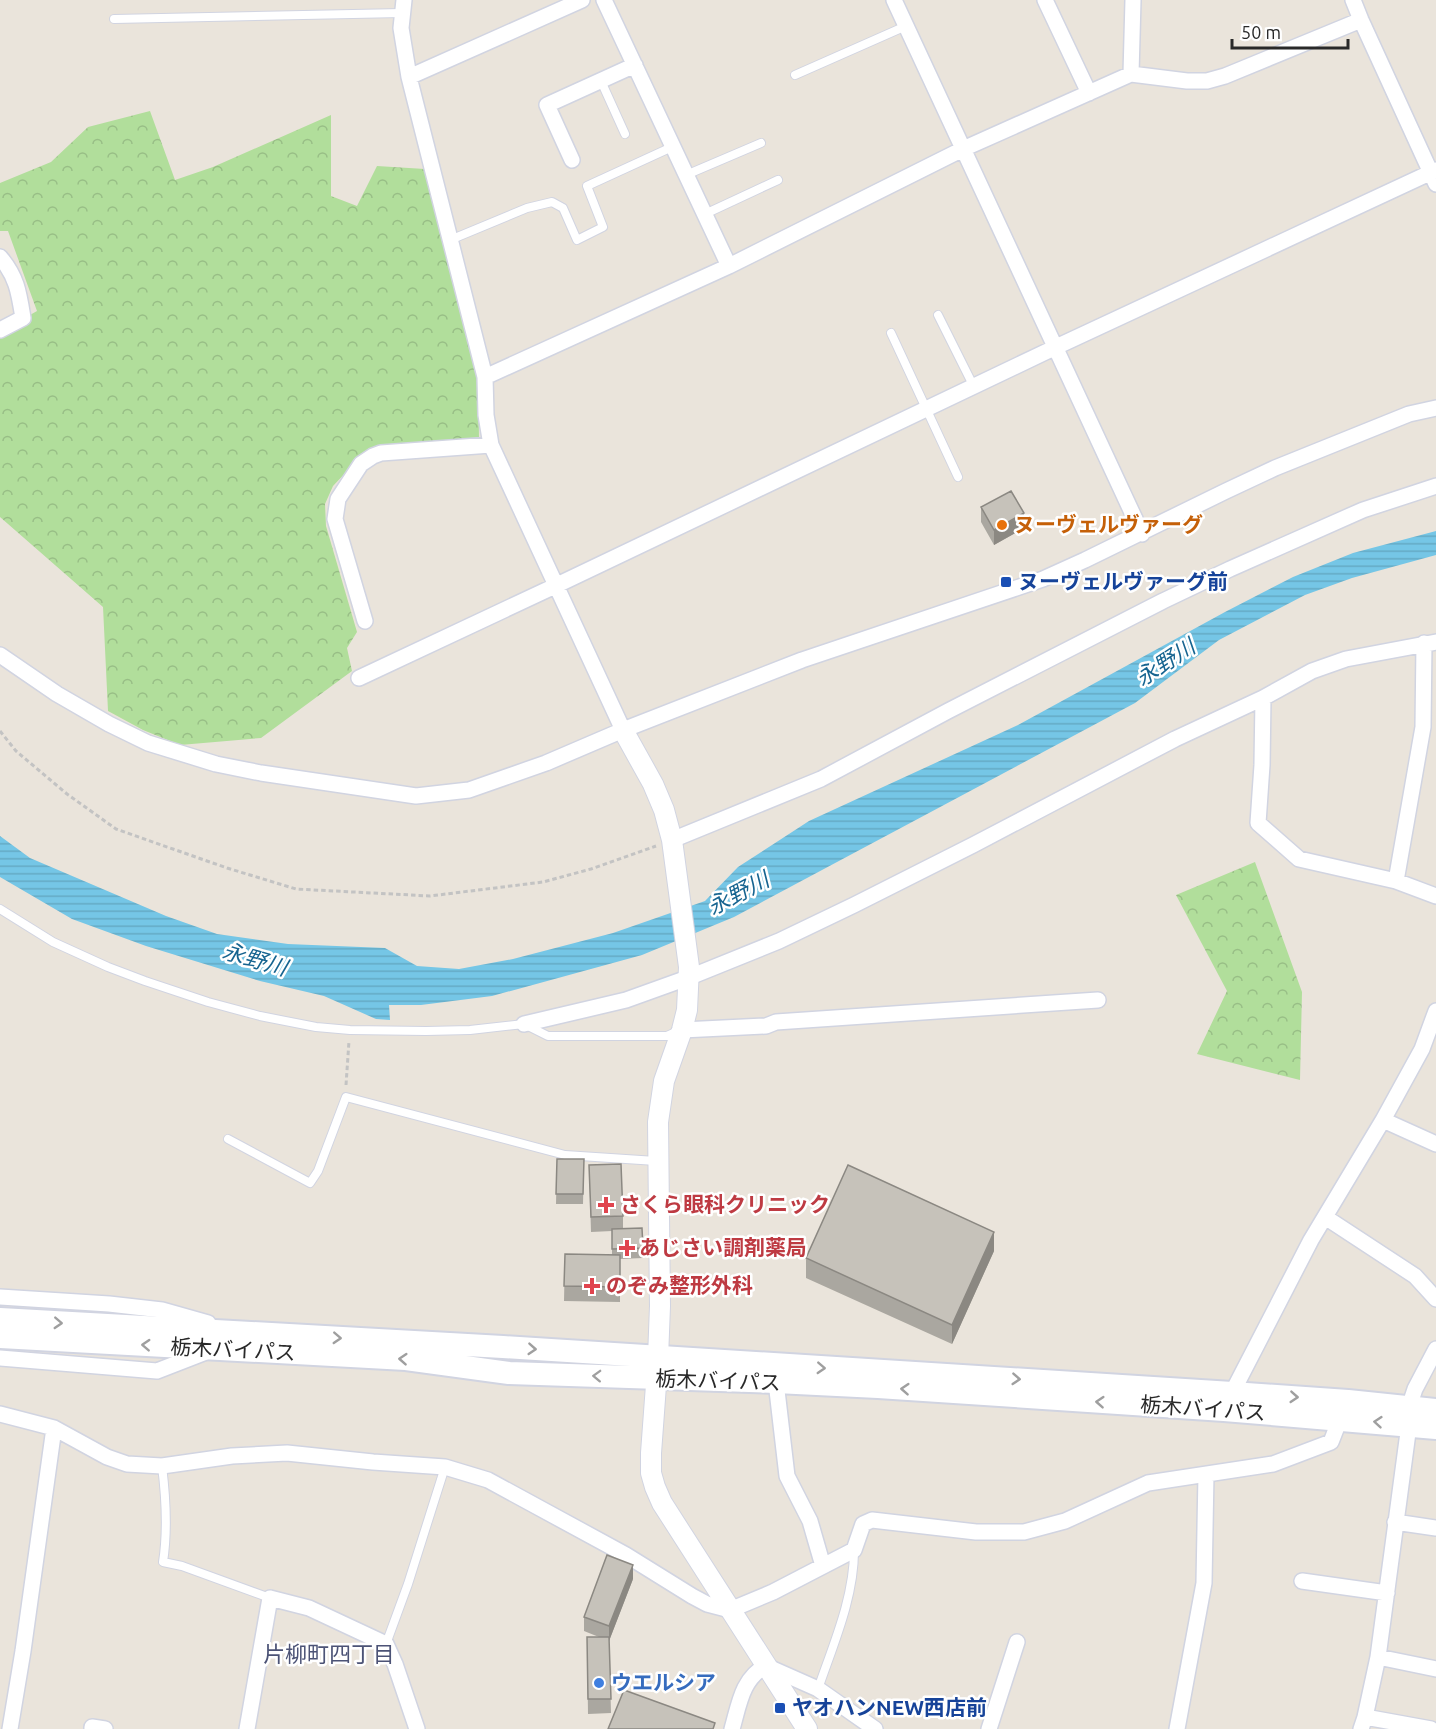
<svg xmlns="http://www.w3.org/2000/svg" width="1436" height="1729" font-family="Ubuntu,'Noto Sans JP',sans-serif">
<defs>
<pattern id="forest-crowns" width="20" height="18" patternUnits="userSpaceOnUse" patternTransform="scale(1.5)"><rect width="20" height="18" fill="#b1de9b"/><path d="M2 6a3 3 0 1 1 6 0M12 15a3 3 0 1 1 6 0" fill="none" stroke="#98be86"/></pattern>
<pattern id="water-rules" width="6" height="5" patternUnits="userSpaceOnUse" patternTransform="scale(1.5)"><rect width="6" height="5" fill="#75c6e6"/><path d="M0 2.5h6" fill="none" stroke="#65aac5"/></pattern>
</defs>
<rect width="100%" height="100%" fill="#eae4db"/>
<path fill="url(#forest-crowns)" d="M150 111 175 180 213 167 331 115V196L357 206 377 166 425 169 478 381 479 438 369 448 333 486 325 504 326 526 357 632 347 648 352 671 261 738 180 745 143 730 108 711 103 607 0 517V332L37 311 8 231H0V183L51 162 88 127Z
M1255 862 1302 992 1300 1080 1197 1054 1227 991 1176 895Z"/>
<path fill="url(#water-rules)" d="M1436 531V555L1352 578 1305 595 1219 640 1135 703 734 917 642 955 492 996 421 1005H389L390 1020 376 1019 324 996 260 981 146 946 72 919 0 877V836L30 858 166 916 217 934 288 944 385 948 417 966 459 969 513 959 613 933 705 901 738 867 809 821 1018 725 1225 612 1293 577 1353 553Z"/>
<g fill="none" stroke-linecap="round" stroke-linejoin="round">
<defs>
<path id="service" d="M114 19 402 13
M795 75 906 26
M601 81 625 134
M686 175 761 143
M705 214 778 180
M450 240 527 208 552 202 563 208 577 240 603 227 587 186 672 147
M938 315 974 387
M891 333 958 477
M0 909 53 942 108 967 145 981 208 1002 260 1016 316 1027 350 1030 426 1031 470 1030 524 1024 548 1036H667L678 1031
M228 1139 310 1183 318 1171 346 1097 565 1155 656 1161
M162 1466C166 1498 168 1530 163 1562L182 1566 270 1598
M386 1644 408 1584 445 1467
M818 1689C833 1645 854 1598 854 1551"/>
<path id="minor" d="M404 0 401 28 409 77 485 377 486 415 491 445 623 730
M604 0 729 266
M894 0 1142 534
M1045 0 1089 93
M1353 0 1361 20 1436 184
M1131 74 1133 0
M409 77 582 0
M572 160 547 105 635 65
M0 257C17 277 19 293 23 318L0 330
M485 377 729 266 963 149 1131 74 1187 81H1207L1225 76 1361 20
M365 621 335 519 338 499 361 464 373 456 381 453 491 445
M0 655 57 694 109 724 148 743 216 764 261 773 416 796 469 790 546 763 623 730 802 660 1043 579 1085 560 1226 491 1275 468 1409 414 1436 408
M359 678 555 586 1056 347 1436 170
M1263 698 1262 765 1258 823 1299 859 1396 881 1436 896
M672 840 821 779 948 711 1163 601 1230 569 1363 510 1436 486
M1396 881 1423 727 1424 643
M524 1024 626 1000 690 977 779 941 854 905 973 845 1175 739 1263 698 1312 671 1346 659 1436 642
M682 1030 766 1026 776 1022 1098 1000
M1383 1120 1436 1144
M1325 1217 1415 1276 1436 1299
M0 1297 109 1304 162 1310 208 1323
M0 1358 157 1371 206 1352
M776 1382 787 1476 810 1521 823 1566
M1232 1393 1311 1240 1383 1120 1422 1049 1436 1011
M1409 1407 1415 1389 1436 1349
M0 1414 54 1428 107 1457 127 1464 162 1466 232 1456 287 1453 373 1462 445 1467 488 1480 626 1555 692 1596 707 1604 730 1610 773 1592 854 1550 863 1524 872 1520 976 1532H1024L1065 1521 1148 1483 1273 1464 1331 1442 1340 1419
M1395 1522 1436 1528
M1302 1581 1387 1593
M1378 1657 1436 1669
M1365 1717 1431 1729
M10 1729 23 1651 54 1428
M92 1729V1727L105 1729
M247 1729 270 1598 309 1608 386 1644 395 1664 417 1729
M732 1729C739 1705 742 1678 766 1666L818 1689 875 1729
M989 1729 1017 1642
M1177 1729 1204 1583 1206 1474
M1361 1729 1365 1717 1378 1657 1409 1425"/>
<path id="tertiary" d="M623 730 653 784 664 810 672 840 689 967 687 1010 682 1030 664 1081 658 1122 660 1306 658 1358 651 1453V1473L655 1487 662 1503 807 1729"/>
<path id="secondary" d="M0 1319 503 1347 1232 1393 1348 1401 1436 1410
M0 1337 406 1359 509 1373 776 1382 878 1387 1224 1410 1436 1428"/>
</defs>
<use href="#service" stroke="#d1d4e1" stroke-width="10"/>
<use href="#minor" stroke="#d1d4e1" stroke-width="18"/>
<use href="#tertiary" stroke="#d1d4e1" stroke-width="22"/>
<use href="#secondary" stroke="#d1d4e1" stroke-width="26"/>
<path stroke="#c3c3c3" stroke-width="3" stroke-dasharray="4.5 3" stroke-linecap="butt" d="M0 731 16 751 67 794 116 829 227 868 296 889 430 896 543 882 591 869 656 846
M346 1085 349 1041"/>
<use href="#service" stroke="#fff" stroke-width="8"/>
<use href="#minor" stroke="#fff" stroke-width="15"/>
<use href="#tertiary" stroke="#fff" stroke-width="20"/>
<use href="#secondary" stroke="#fff" stroke-width="22"/>
</g>
<path fill="#aaa7a0" d="M981 507 1024 528 994 545 981 522Z
M557 1159H584L583 1204H556Z
M589 1165 623 1216V1228H642L643 1258 620 1259V1302L564 1301 565 1254 612 1255V1231L591 1232Z
M994 1251 952 1344 806 1278V1258Z
M633 1579 609 1641 611 1713 588 1714 587 1637H599L584 1631V1617Z"/>
<path fill="#8b8882" d="M1024 513V528L994 545V530Z
M994 1232V1251L952 1344V1325Z
M633 1565V1579L609 1641V1626Z"/>
<path fill="#c6c2ba" stroke="#8b8882" stroke-width="1.5" d="M1011 491 1024 513 994 530 981 507Z
M557 1159H584L583 1194H556Z
M621 1164 623 1216 591 1217 589 1165Z
M848 1165 994 1232 952 1325 806 1258Z
M642 1228 643 1248 612 1249V1229Z
M565 1254 620 1255V1287L564 1286Z
M607 1555 633 1565 609 1626 584 1617Z
M587 1637H609L611 1699H588Z
M624 1690 715 1723 713 1729H608Z"/>
<defs><path id="oneway-chevron" d="M-2-3.5L2.5 0L-2 3.5" fill="none" stroke-width="1.6" stroke-linecap="round" stroke-linejoin="round" transform="scale(1.5)"/></defs>
<g stroke="#9f9f9f">
<use href="#oneway-chevron" transform="translate(58 1323) rotate(3)"/>
<use href="#oneway-chevron" transform="translate(337 1338) rotate(3)"/>
<use href="#oneway-chevron" transform="translate(146 1345) rotate(-177)"/>
<use href="#oneway-chevron" transform="translate(532 1349) rotate(4)"/>
<use href="#oneway-chevron" transform="translate(403 1359) rotate(-176)"/>
<use href="#oneway-chevron" transform="translate(821 1368) rotate(3)"/>
<use href="#oneway-chevron" transform="translate(597 1376) rotate(-178)"/>
<use href="#oneway-chevron" transform="translate(1016 1379) rotate(4)"/>
<use href="#oneway-chevron" transform="translate(905 1389) rotate(-176)"/>
<use href="#oneway-chevron" transform="translate(1294 1397) rotate(4)"/>
<use href="#oneway-chevron" transform="translate(1100 1402) rotate(-176)"/>
<use href="#oneway-chevron" transform="translate(1378 1422) rotate(-175)"/>
</g>
<circle fill="#e8710a" stroke="#fff" stroke-width="2" cx="1002" cy="525" r="6"/>
<g fill="#1a4fb4" stroke="#fff" stroke-width="2">
<rect x="1000" y="576" width="12" height="12" rx="3"/>
<rect x="774" y="1702" width="12" height="12" rx="3"/>
</g>
<g fill="#e0444e" stroke="#fff" stroke-width="2">
<path d="M603 1196h6v6h6v6h-6v6h-6v-6h-6v-6h6z"/>
<path d="M624 1239h6v6h6v6h-6v6h-6v-6h-6v-6h6z"/>
<path d="M589 1277h6v6h6v6h-6v6h-6v-6h-6v-6h6z"/>
</g>
<circle fill="#3f7fe0" stroke="#fff" stroke-width="2" cx="599" cy="1683" r="6"/>
<g text-anchor="middle" stroke-width="5" stroke-linejoin="round" paint-order="stroke">
<g font-size="21" font-weight="bold" fill="#c56008" stroke="#fff" text-anchor="start">
<text x="1014" y="532">ヌーヴェルヴァーグ</text>
</g>
<g font-size="21" font-weight="bold" fill="#164399" stroke="#fff" text-anchor="start">
<text x="1018" y="589">ヌーヴェルヴァーグ前</text>
<text x="792" y="1715">ヤオハンNEW西店前</text>
</g>
<g font-size="21" font-weight="bold" fill="#be3a42" stroke="#fff" text-anchor="start">
<text x="620" y="1212">さくら眼科クリニック</text>
<text x="639" y="1255">あじさい調剤薬局</text>
<text x="606" y="1293">のぞみ整形外科</text>
</g>
<g font-size="21" fill="#292929" stroke="#fff">
<text transform="translate(233 1350) rotate(3)" y="7">栃木バイパス</text>
<text transform="translate(718 1381) rotate(2)" y="7">栃木バイパス</text>
<text transform="translate(1203 1409) rotate(4)" y="7">栃木バイパス</text>
</g>
<g font-size="21" font-weight="bold" fill="#366cbe" stroke="#fff" text-anchor="start">
<text x="611" y="1690">ウエルシア</text>
</g>
<g font-size="22" font-style="italic" fill="#166490" stroke="#fff">
<text transform="translate(1165 662) rotate(-33)" y="8">永野川</text>
<text transform="translate(738 893) rotate(-28)" y="8">永野川</text>
<text transform="translate(255 959) rotate(16)" y="8">永野川</text>
</g>
<g font-size="22" fill="#4c5376" stroke="#fff">
<text x="329" y="1662">片柳町四丁目</text>
</g>
</g>
<path d="M1232 39v9h116v-9" fill="none" stroke="#292929" stroke-width="3"/>
<text x="1241" y="39" font-size="18" fill="#292929" stroke="#ffffff" stroke-width="4.5" paint-order="stroke">50 m</text>
</svg>
